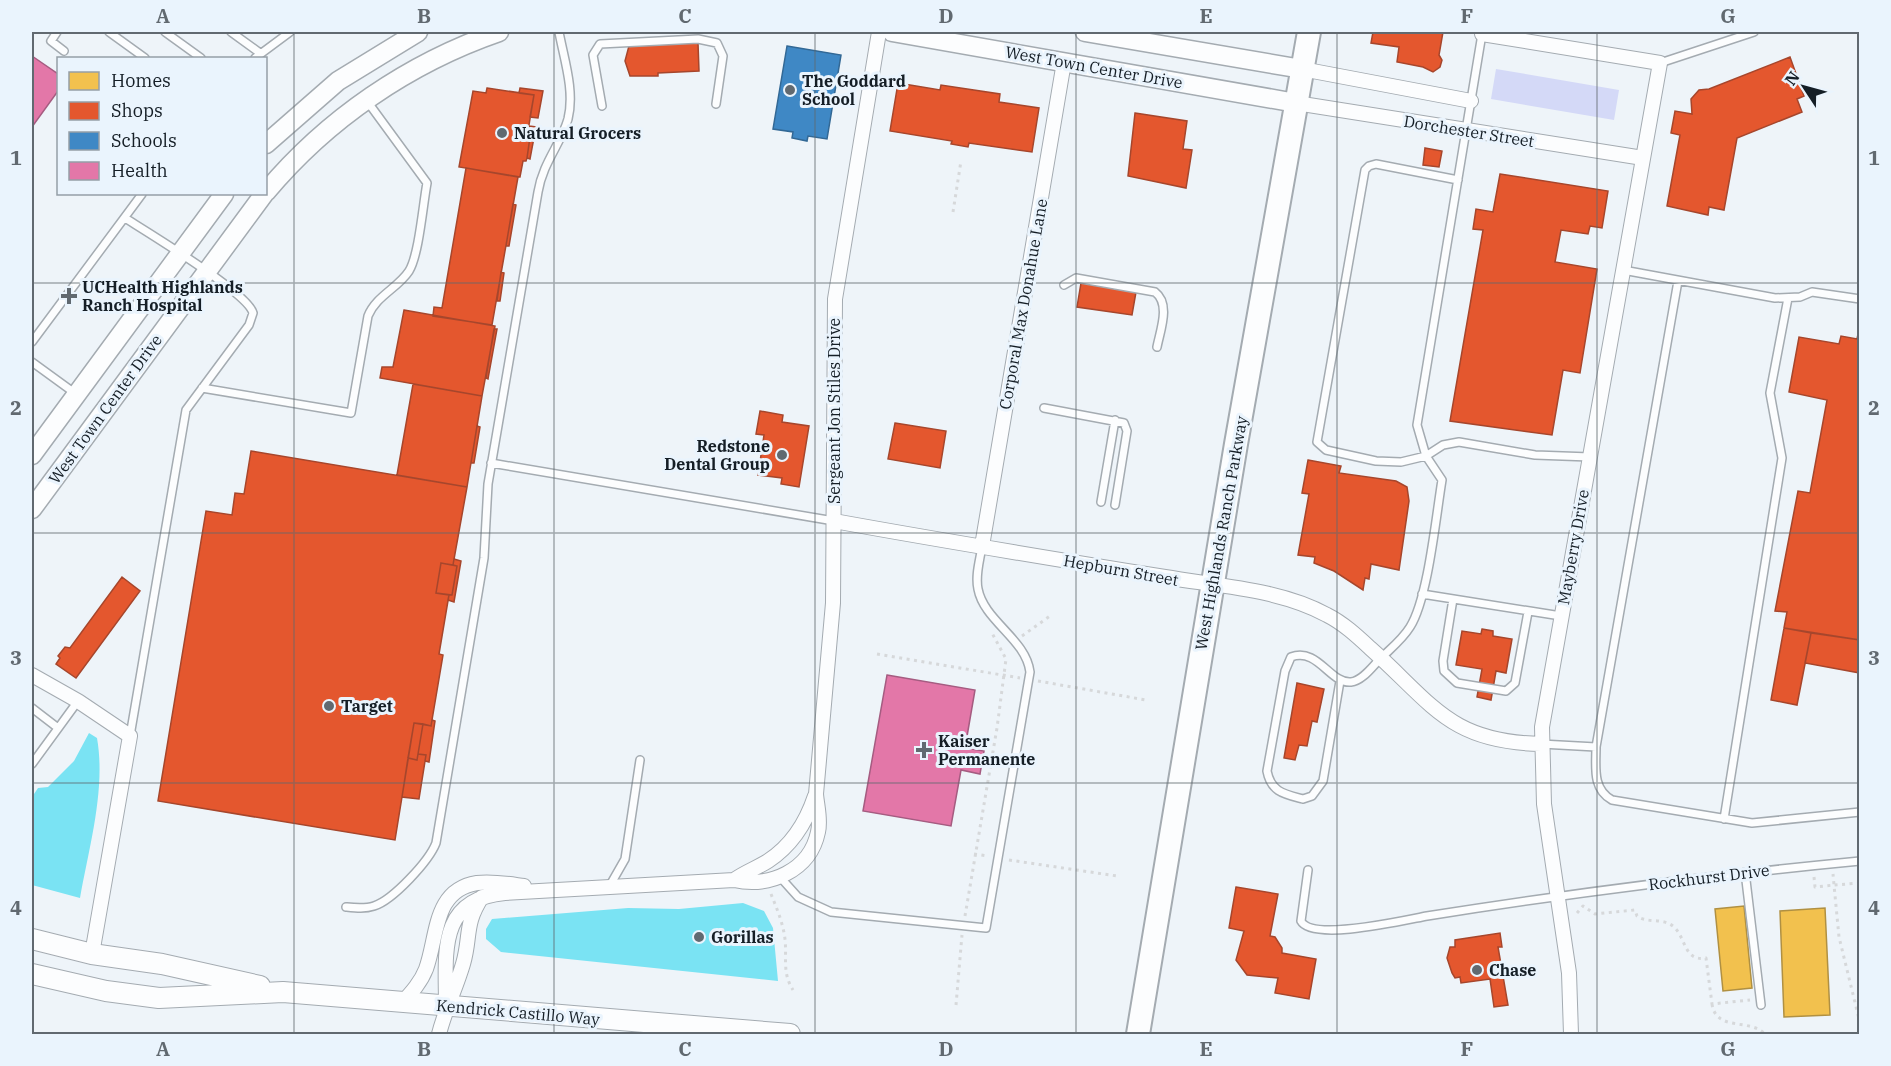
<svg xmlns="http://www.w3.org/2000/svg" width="1891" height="1066" font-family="'IBM Plex Serif',serif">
<rect width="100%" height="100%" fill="#eef4f9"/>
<path fill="#d4d9f7" d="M1496 69 1619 90 1614 120 1491 99Z"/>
<path fill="#7ae3f3" d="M89 733 97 738C106 789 89 847 80 898L32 885V797L38 788 48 787 74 761Z
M743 903 764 911 773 928 778 981 501 952 486 939V929L492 919 628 908 679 909Z"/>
<path fill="#f2c14e" stroke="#b09042" stroke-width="1.5" d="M1744 906 1752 988 1723 991 1715 909Z
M1825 908 1830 1015 1784 1017 1780 911Z"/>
<path fill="#e4572e" stroke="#a6462c" stroke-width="1.5" d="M1373 32H1443L1439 55 1442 60 1440 67 1433 72 1423 67 1397 62 1399 47 1371 43Z
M649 43H698L699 71 658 73V76H630L625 61 629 46Z
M1790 57 1804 96 1797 99 1802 112 1737 138 1724 210 1709 207 1708 215 1667 206 1680 135 1671 133 1675 111 1692 114 1691 99 1699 90 1709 89Z
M898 83 940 90 941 85 1000 94 999 102 1039 108 1032 152 969 143 968 147 951 144 952 141 890 131Z
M487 88 534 95 527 137H530L527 158 526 161H523L520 177 459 167 473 91 486 93Z
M520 88 543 91 538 118 530 117 534 95 519 93Z
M1135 113 1187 121 1183 149 1192 150 1186 188 1128 176Z
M529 126 536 127 530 159 527 158 530 137H527Z
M1425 148 1442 151 1439 167 1423 165Z
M466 168 518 177 492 325 433 316 434 307 442 308Z
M1500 174 1608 191 1602 228 1590 226 1588 234 1561 230 1555 262 1597 269 1580 373 1563 370 1552 435 1450 421 1483 230 1473 229 1476 209 1493 212Z
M513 204 516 205 509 246H506Z
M501 272 504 273 500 301H497Z
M1081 283 1136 292 1132 315 1077 307Z
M404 310 495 326 482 396 380 378 382 367H393Z
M1860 325V640L1784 628 1787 612 1775 611 1798 491 1810 493 1827 400 1789 392 1799 337 1839 344 1841 336 1857 339Z
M494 329H497L488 379 486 378Z
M413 384 482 396 467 487 397 475Z
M760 411 783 415 782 422 809 426 799 487 781 484 782 478 758 475 764 435 756 434Z
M895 423 946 431 940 468 888 459Z
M477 426 480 427 474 463H471Z
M251 451 467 487 453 565 441 563 436 593 449 595 439 654 443 655 431 726 414 723 395 840 158 801 206 511 232 515 235 493 244 494Z
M1308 460 1341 466 1339 473 1396 481 1407 487 1409 501 1399 570 1371 564 1369 579 1365 578 1363 590 1334 571 1314 563 1315 557 1298 555 1309 494 1302 493Z
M454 559 461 561 454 602 448 600 449 595H452L457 566 453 565Z
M441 563 457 566 452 595 436 593Z
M122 577 140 591 76 678 56 664 60 658 58 656 65 647 70 648Z
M1784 628 1811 633 1797 705 1771 700Z
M1482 629 1493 631V636L1512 639 1506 673 1496 671 1491 700 1477 697 1482 669 1456 665 1462 631 1481 634Z
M1811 633 1860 640V673L1805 663Z
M1297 683 1324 689 1317 722 1312 721 1307 746 1299 745 1295 760 1284 758Z
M432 720 435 721 429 762 425 761 426 755 418 754 423 724 431 726Z
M414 723 423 724 417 760 408 758Z
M418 754 426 755 419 799 402 797 408 758 417 760Z
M1236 887 1278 894 1270 936 1275 937 1282 948V953L1316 959 1309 999 1275 993 1278 978 1247 975 1236 960 1244 931 1229 928Z
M1500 933 1502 947H1498L1508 1005 1494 1007 1490 979 1461 983 1460 977 1455 978 1452 973 1447 958 1450 947H1455V940Z"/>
<path fill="#3f88c5" stroke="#326895" stroke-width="1.5" d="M787 46 841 55 827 139 808 136 807 141 792 138 793 132 773 129Z"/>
<path fill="#e377a8" stroke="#a55c81" stroke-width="1.5" d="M32 56 58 74V91L32 127Z
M887 675 975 690 965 748 984 751 980 774 961 770 951 826 863 811Z"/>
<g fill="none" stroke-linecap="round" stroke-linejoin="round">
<defs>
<path id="service" d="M57 32 51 41 64 51
M109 32 145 58
M165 32 201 58
M231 32 260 53
M255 58 290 32
M1660 63 1754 32
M602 106 593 55 600 44 698 39 717 43 723 56 716 104
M1458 180 1376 164 1369 166 1365 170 1317 442 1326 450 1376 461 1401 462 1426 456 1443 445 1459 442 1535 455 1590 457
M125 218C147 232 248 293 253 313L249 325 186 410 130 736
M1623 270 1775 298 1800 297 1812 292 1860 299
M1064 285 1076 278 1155 292C1171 304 1160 331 1157 347
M32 342 142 194
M32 362 76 394
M202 388 351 413 368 316C376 296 398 288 409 271 419 255 423 204 427 183L367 101
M1044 408 1124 423 1127 431 1115 505
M491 463 834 521
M1101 502 1115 420
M1422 594 1561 616
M1453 599 1443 661 1444 671 1457 683 1506 691 1515 683 1528 612
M1340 681 1323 781 1312 796 1303 799C1284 794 1271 792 1267 771L1285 671 1291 657C1318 647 1330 684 1351 682 1362 681 1372 667 1379 660 1390 649 1402 640 1410 627 1428 599 1436 516 1442 480L1426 456 1417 425 1482 34
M32 708 58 728
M1541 744 1596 747C1596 767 1592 789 1612 800L1752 823 1860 812
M1596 747 1678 281
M32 764 78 701
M1724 819 1782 458 1770 393 1788 298
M1308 870 1301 921C1312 942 1405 920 1427 916 1571 893 1715 875 1860 861
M1745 872 1761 1005
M780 877 798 897 831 912 986 928 1030 672C1026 639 984 621 978 589 975 575 980 560 982 546
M609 887 625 859 640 760
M346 907C356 908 365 909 374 906 393 900 429 861 436 843L484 558 488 484 538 192C543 162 561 144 568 119 575 91 564 59 559 32"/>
<path id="minor" d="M1482 34 1660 63 1542 727 1544 804 1569 973 1571 1034
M1302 69 1471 101
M1296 103 1643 158
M834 521C944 541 1054 559 1165 577 1217 586 1280 589 1327 615 1343 623 1357 636 1370 648 1433 704 1449 742 1541 744
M982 546 1064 62
M32 675 78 701 130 736 92 954
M734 880C745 872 757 868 768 861 791 846 806 823 815 796
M402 1003C412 992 421 982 426 969 438 936 433 890 477 883 493 881 509 884 524 886
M446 1006C446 954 437 899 505 893L734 880C769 888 810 871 818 832 821 820 817 806 816 794L833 603 835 299 879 32
M439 1034C445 1010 456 988 463 964 471 937 464 924 482 897"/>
<path id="tertiary" d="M892 32 1296 103
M1085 32 1302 69
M266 144 338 81 418 32
M266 192C327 119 409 63 499 32
M32 455 224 194
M32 509 264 194"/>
<path id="secondary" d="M32 939 92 954 162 964 260 986
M32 974 106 991 159 998 283 992 790 1034"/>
<path id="primary" d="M1138 1034 1236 444 1309 32"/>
</defs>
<use href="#service" stroke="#a4abb1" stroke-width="10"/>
<use href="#minor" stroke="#a4abb1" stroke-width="16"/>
<use href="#tertiary" stroke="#a4abb1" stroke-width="21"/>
<use href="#secondary" stroke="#a4abb1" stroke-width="22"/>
<use href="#primary" stroke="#a4abb1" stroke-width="26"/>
<path stroke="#d6d8da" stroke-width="3" stroke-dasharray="3 4.5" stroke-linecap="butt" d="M953 212 961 161
M1022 636 1050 616
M877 654 1020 678
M1038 681 1146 700
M974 854 988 856
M1009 860 1117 876
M1814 877 1815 887 1834 885 1833 874
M1860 883 1834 885 1839 937 1860 1023
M771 894C777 909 783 923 785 939 787 958 782 973 793 990
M1577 913 1583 906 1595 914 1635 910 1637 916C1648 924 1663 917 1674 927 1686 938 1684 962 1706 958L1712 1004 1750 1000
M965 916 997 728 1006 659 992 633
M1712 1004C1716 1032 1750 1018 1765 1034
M956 1005 962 935"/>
<use href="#service" stroke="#fcfdfe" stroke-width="7"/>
<use href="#minor" stroke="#fcfdfe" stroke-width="14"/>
<use href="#tertiary" stroke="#fcfdfe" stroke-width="18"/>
<use href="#secondary" stroke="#fcfdfe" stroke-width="20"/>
<use href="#primary" stroke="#fcfdfe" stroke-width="22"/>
</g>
<path fill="none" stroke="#616970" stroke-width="1.5" stroke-opacity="0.55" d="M294 32V1034M554 32V1034M815 32V1034M1076 32V1034M1337 32V1034M1597 32V1034M32 283H1860M32 533H1860M32 783H1860"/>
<g fill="#616970" stroke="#eaf4fd" stroke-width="2">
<circle cx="790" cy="90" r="6"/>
<circle cx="502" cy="133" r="6"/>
<path d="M66 287h6v6h6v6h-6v6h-6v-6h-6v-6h6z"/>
<circle cx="782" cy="455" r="6"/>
<circle cx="329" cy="706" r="6"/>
<path d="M921 741h6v6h6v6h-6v6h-6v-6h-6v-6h6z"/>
<circle cx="699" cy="937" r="6"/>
<circle cx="1477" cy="970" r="6"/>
</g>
<g text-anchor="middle" stroke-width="6" stroke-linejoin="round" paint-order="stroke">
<g font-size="16" fill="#151e26" stroke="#eaf4fd">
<text transform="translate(1094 67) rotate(10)" y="6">West Town Center Drive</text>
<text transform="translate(1469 131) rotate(9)" y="6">Dorchester Street</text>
<text transform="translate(1023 304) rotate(-80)" y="6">Corporal Max Donahue Lane</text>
<text transform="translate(105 409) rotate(-54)" y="6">West Town Center Drive</text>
<text transform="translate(834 411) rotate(-90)" y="6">Sergeant Jon Stiles Drive</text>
<text transform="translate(1221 533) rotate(-80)" y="6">West Highlands Ranch Parkway</text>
<text transform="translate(1573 547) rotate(-80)" y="6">Mayberry Drive</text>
<text transform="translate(1121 570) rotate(10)" y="6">Hepburn Street</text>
<text transform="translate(1709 877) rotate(-7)" y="6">Rockhurst Drive</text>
<text transform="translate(518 1012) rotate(5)" y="6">Kendrick Castillo Way</text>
</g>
<g font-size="16" font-weight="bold" fill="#151e26" stroke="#eaf4fd" text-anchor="start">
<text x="802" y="87">The Goddard<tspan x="802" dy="18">School</tspan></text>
<text x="514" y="139">Natural Grocers</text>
<text x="82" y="293">UCHealth Highlands<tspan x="82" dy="18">Ranch Hospital</tspan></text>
<text x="770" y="452" text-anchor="end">Redstone<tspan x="770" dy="18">Dental Group</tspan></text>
<text x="341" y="712">Target</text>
<text x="938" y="747">Kaiser<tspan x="938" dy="18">Permanente</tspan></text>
<text x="711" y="943">Gorillas</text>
<text x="1489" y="976">Chase</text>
</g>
</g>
<rect width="1891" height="1066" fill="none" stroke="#eaf4fd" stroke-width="66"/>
<rect x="57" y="57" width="210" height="138" fill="#eaf4fd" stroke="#959ea7" stroke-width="1.5"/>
<rect x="69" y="72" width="30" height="18" fill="#f2c14e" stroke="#959ea7" stroke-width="1.5"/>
<text x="111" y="87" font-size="18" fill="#151e26">Homes</text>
<rect x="69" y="102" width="30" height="18" fill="#e4572e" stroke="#959ea7" stroke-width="1.5"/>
<text x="111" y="117" font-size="18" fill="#151e26">Shops</text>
<rect x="69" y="132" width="30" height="18" fill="#3f88c5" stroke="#959ea7" stroke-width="1.5"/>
<text x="111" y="147" font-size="18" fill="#151e26">Schools</text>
<rect x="69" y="162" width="30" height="18" fill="#e377a8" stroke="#959ea7" stroke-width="1.5"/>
<text x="111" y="177" font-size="18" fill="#151e26">Health</text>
<g transform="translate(1804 87) rotate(306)" stroke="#eaf4fd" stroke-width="4.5" paint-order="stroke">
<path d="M0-4.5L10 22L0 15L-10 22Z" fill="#151e26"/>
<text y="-9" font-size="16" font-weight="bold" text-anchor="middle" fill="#151e26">N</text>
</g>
<rect x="33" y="33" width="1825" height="1000" fill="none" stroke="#616970" stroke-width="2"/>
<g font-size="20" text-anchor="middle" font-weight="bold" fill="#616970">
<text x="163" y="23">A</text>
<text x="424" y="23">B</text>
<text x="685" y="23">C</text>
<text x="946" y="23">D</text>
<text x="1206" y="23">E</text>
<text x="1467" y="23">F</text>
<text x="1728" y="23">G</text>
<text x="16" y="165">1</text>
<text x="1874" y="165">1</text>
<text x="16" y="415">2</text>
<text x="1874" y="415">2</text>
<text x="16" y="665">3</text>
<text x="1874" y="665">3</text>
<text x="16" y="915">4</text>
<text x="1874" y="915">4</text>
<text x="163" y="1056">A</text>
<text x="424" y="1056">B</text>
<text x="685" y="1056">C</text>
<text x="946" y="1056">D</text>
<text x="1206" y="1056">E</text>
<text x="1467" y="1056">F</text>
<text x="1728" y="1056">G</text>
</g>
</svg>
